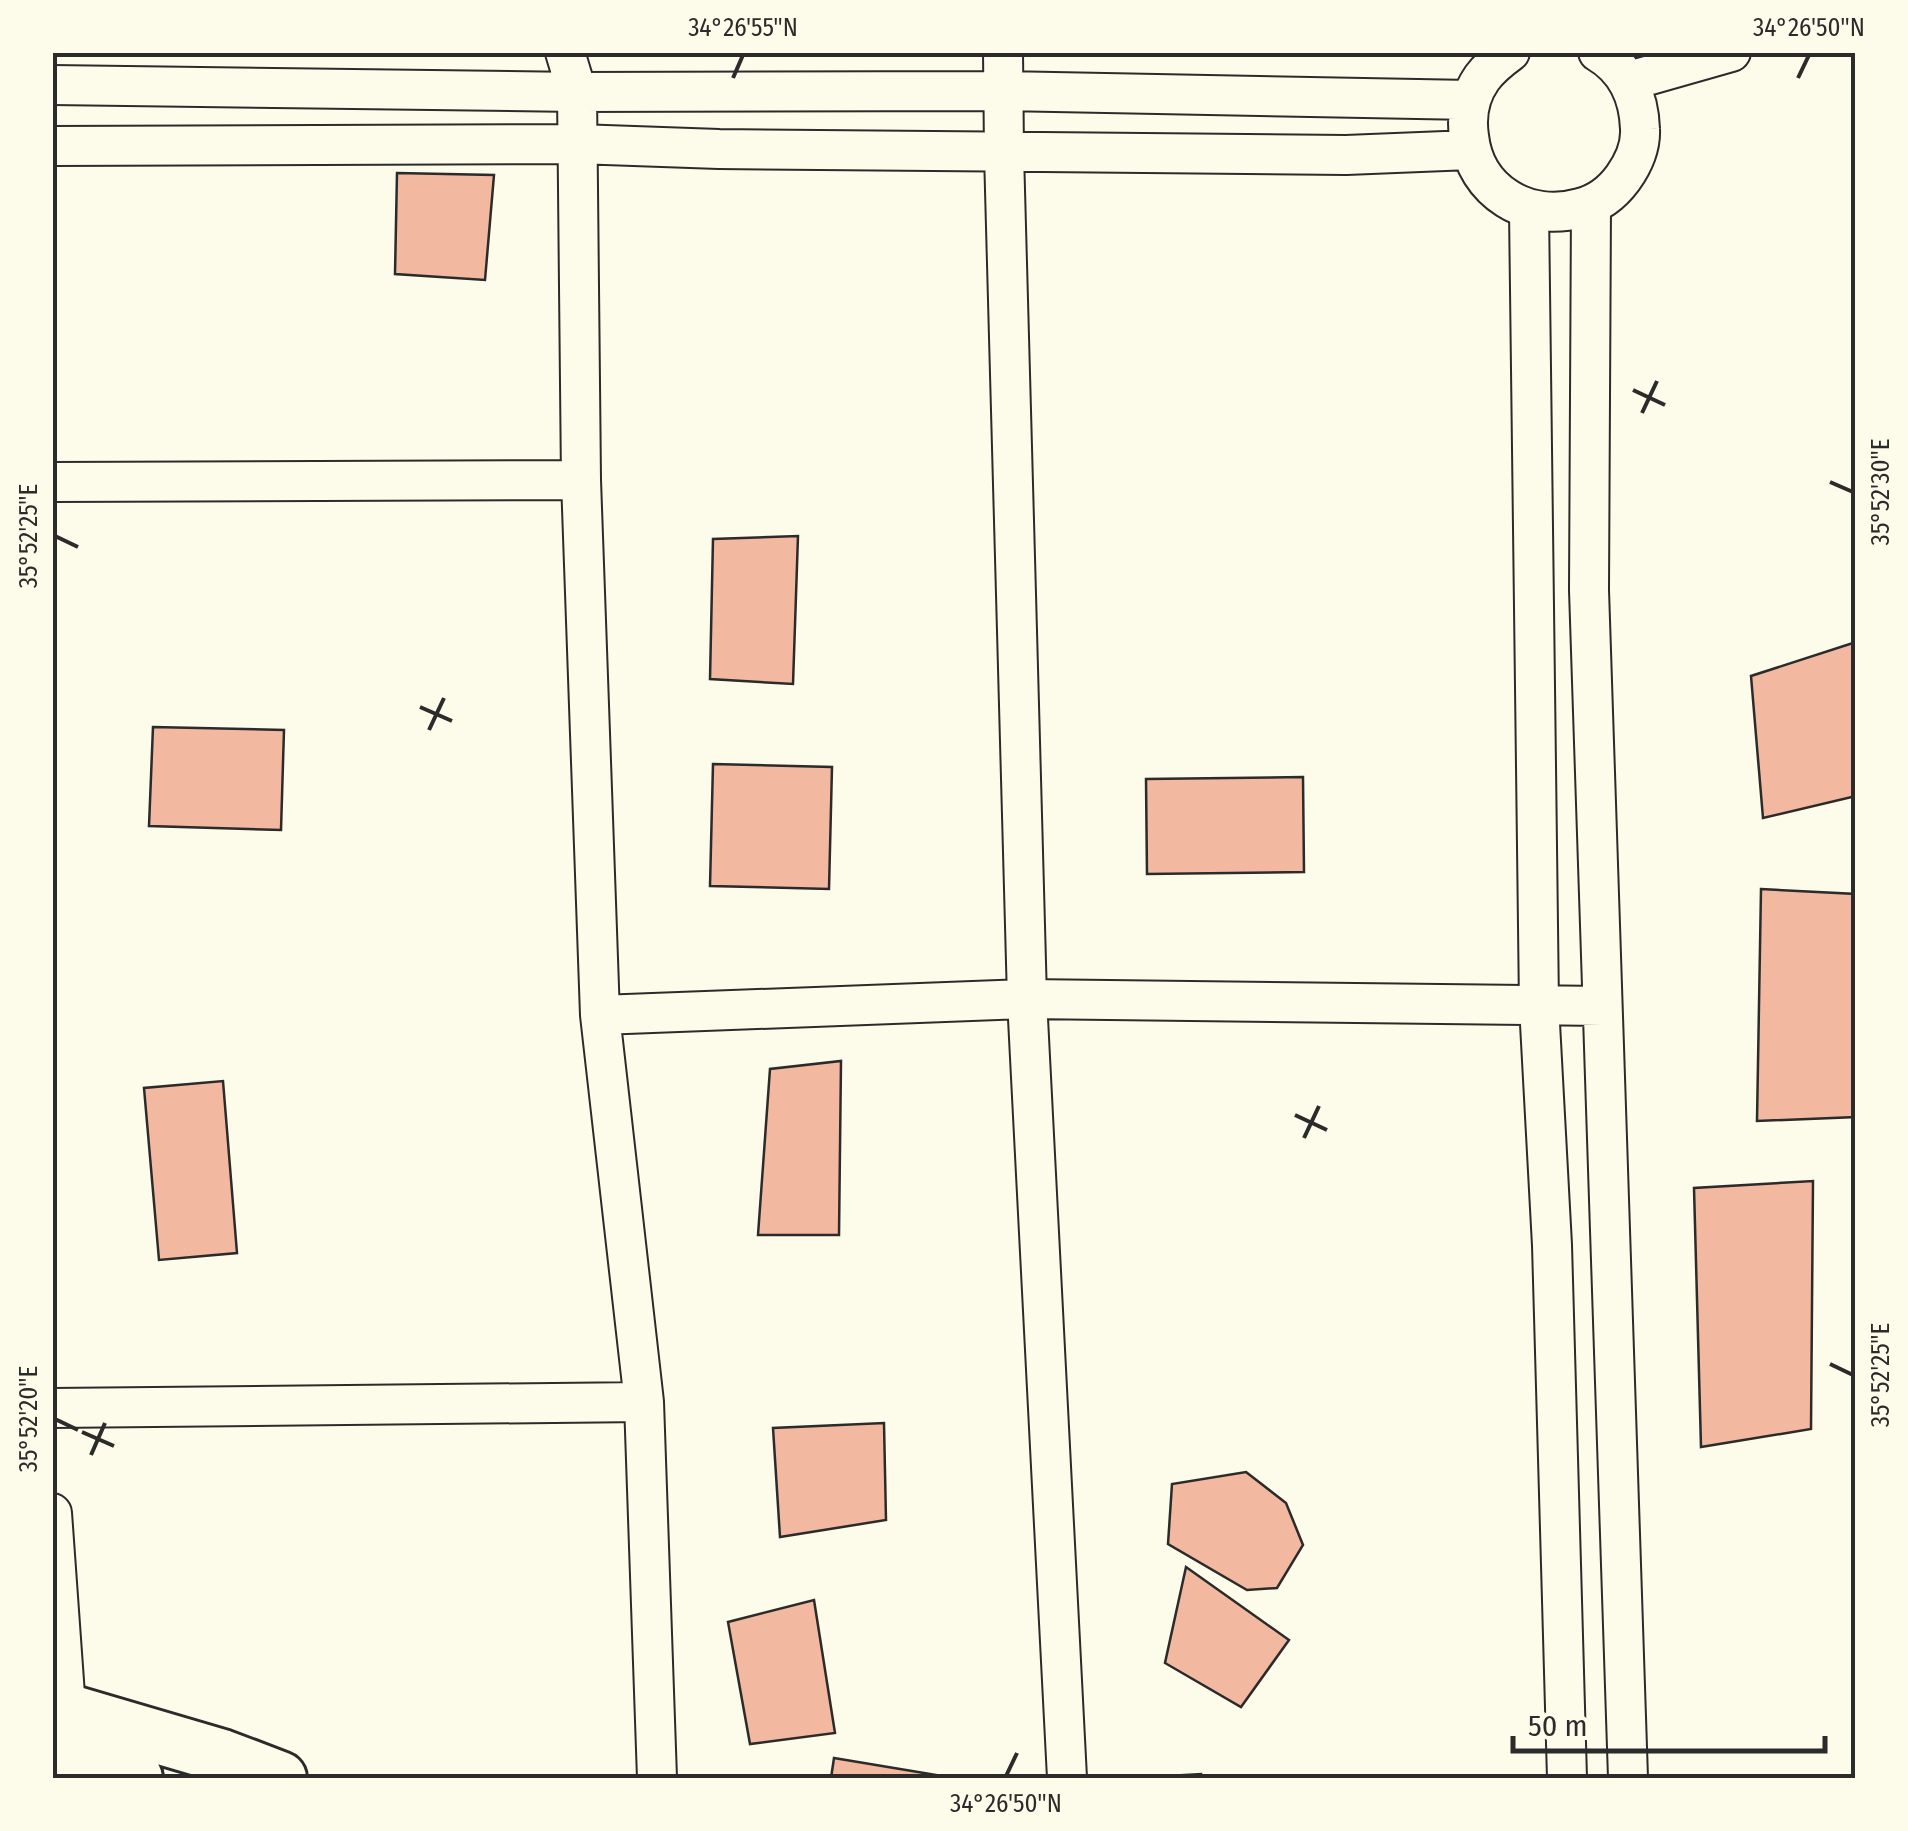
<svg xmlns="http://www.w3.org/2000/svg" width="1908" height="1831" font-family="'Fira Sans Condensed',sans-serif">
<rect width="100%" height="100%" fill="#fdfbea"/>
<path fill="#f2b8a0" stroke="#2b2b2b" stroke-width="2.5" d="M397 173 494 175 485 280 395 274Z
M798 536 793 684 710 679 713 539Z
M1856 642V796L1763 818 1751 676Z
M153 727 284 730 281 830 149 826Z
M713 764 832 767 829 889 710 886Z
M1303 777 1304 872 1147 874 1146 779Z
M1761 889 1856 894V1117L1757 1121Z
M841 1061 839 1235H758L770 1069Z
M223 1081 237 1253 159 1260 144 1088Z
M1813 1181 1811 1429 1701 1447 1694 1188Z
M884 1423 886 1520 780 1537 773 1428Z
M1246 1472 1286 1503 1303 1545 1277 1588 1247 1590 1168 1544 1172 1484Z
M1186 1567 1289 1640 1241 1707 1165 1663Z
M814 1600 835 1733 750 1744 728 1622Z
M834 1758 954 1778H831Z
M1201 1774V1778H1131Z"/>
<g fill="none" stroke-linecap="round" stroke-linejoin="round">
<defs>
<path id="street" d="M565 52 577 92 581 480 600 1015 644 1402 657 1778
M1003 52 1004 153 1027 999 1067 1778
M1510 52C1499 60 1490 67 1482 78 1470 95 1466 116 1469 136 1475 192 1528 223 1580 208 1597 204 1612 193 1623 178 1633 164 1641 147 1640 129 1639 97 1627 69 1598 52
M1629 81 1731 52
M52 85 577 92 1003 91 1471 100
M52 146 577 144 719 149 1346 155 1470 150
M1591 205 1589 590 1628 1778
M1529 210 1539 1005 1552 1245 1567 1778
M52 482 581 480
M600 1015 1027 999 1602 1006
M52 1408 644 1402
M52 1513 66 1709"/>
<path id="secondary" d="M52 1706 222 1756 280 1778
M52 1752 136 1778"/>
</defs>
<use href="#street" stroke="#2b2b2b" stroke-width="42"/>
<use href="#secondary" stroke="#2b2b2b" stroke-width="58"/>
<use href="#street" stroke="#fdfbea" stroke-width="38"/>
<use href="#secondary" stroke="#fdfbea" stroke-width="52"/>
</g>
<path fill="none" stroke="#2b2b2b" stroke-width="4" d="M733 78 743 55M1798 78 1809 55M1633 390 1665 405M1642 413 1657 381M1830 482 1853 492M55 536 78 547M420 707 452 721M429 730 444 698M1295 1115 1327 1130M1304 1138 1319 1106M1830 1364 1853 1375M55 1419 78 1430M82 1432 114 1446M91 1455 105 1423M1006 1776 1017 1753"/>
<rect width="1908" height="1831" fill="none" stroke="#fdfbea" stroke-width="110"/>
<path d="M1513 1736v15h312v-15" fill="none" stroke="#2b2b2b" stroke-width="5"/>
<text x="1528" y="1736" font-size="30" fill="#2b2b2b" stroke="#fdfbea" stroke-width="8" paint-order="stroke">50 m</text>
<rect x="55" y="55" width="1798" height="1721" fill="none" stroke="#2b2b2b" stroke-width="4"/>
<g font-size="25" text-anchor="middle" fill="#2b2b2b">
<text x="743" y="36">34°26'55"N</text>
<text x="1809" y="36">34°26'50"N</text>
<text transform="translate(1880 492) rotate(-90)" y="9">35°52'30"E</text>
<text transform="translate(28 536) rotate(-90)" y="9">35°52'25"E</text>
<text transform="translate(1880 1375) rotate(-90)" y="9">35°52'25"E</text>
<text transform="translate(28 1419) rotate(-90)" y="9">35°52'20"E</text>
<text x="1006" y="1812">34°26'50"N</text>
</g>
</svg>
